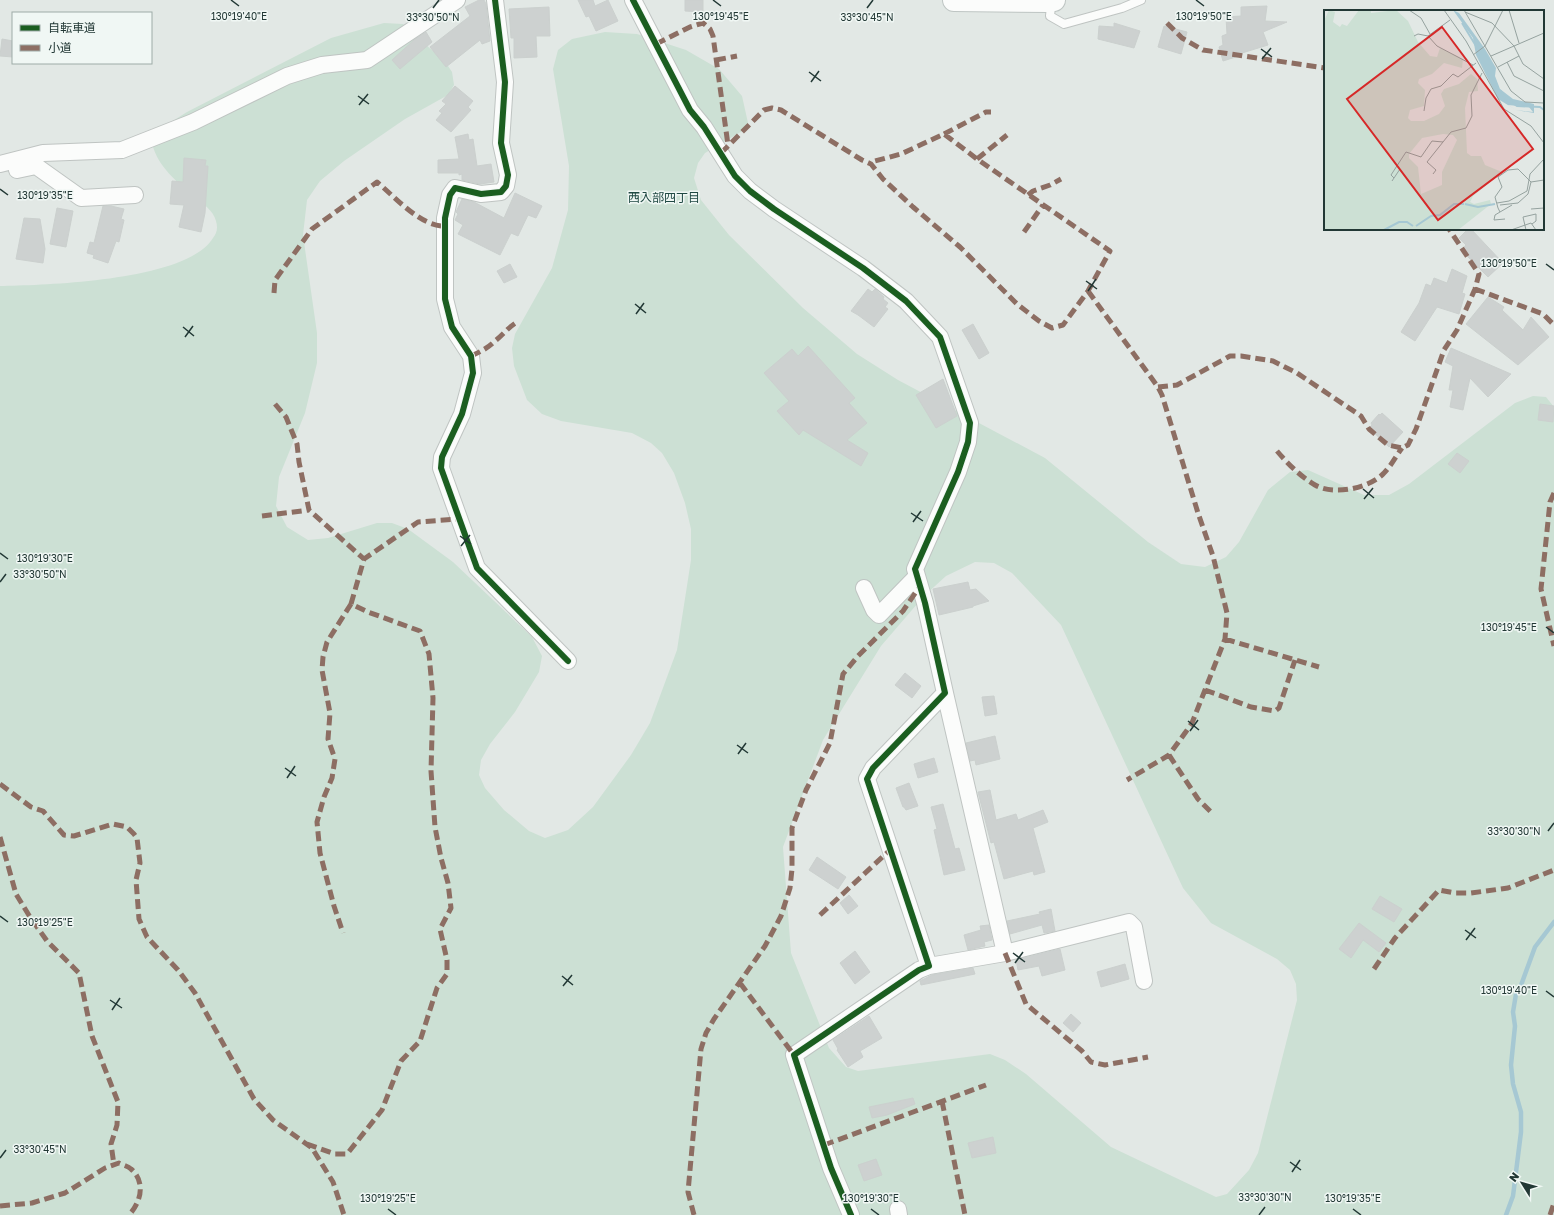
<svg xmlns="http://www.w3.org/2000/svg" width="1554" height="1215" font-family="'Golos Text','Noto Sans JP',sans-serif">
<rect width="100%" height="100%" fill="#e2e8e5"/>
<path fill="#cce0d4" fill-rule="evenodd" d="M384 23 403 24 446 63 452 72 454 85 448 95 405 119 344 161 320 181 307 200 303 235 317 333V363L305 413 279 477 276 506 287 527 308 540 328 538 377 523H392L408 529 453 562 532 637 542 656 539 672 515 712 490 744 481 760 479 775 485 788 504 810 529 831 545 838 568 830 593 807 631 755 650 723 677 650 691 560V529L685 503 674 473 662 453 651 443 632 433 561 421 542 414 527 400 514 366 512 348 515 334 552 268 568 210 569 166 553 69 558 50 572 39 605 32 637 34 686 50 719 69 742 96 748 123 744 130 705 153 698 163 694 178 701 200 729 235 803 308 857 354 898 380 1045 458 1148 542 1181 564 1205 567 1226 557 1239 542 1268 490 1290 472 1308 470 1364 495H1389L1409 484 1515 403 1533 396 1546 397 1554 407V1215H0V286C47 285 187 281 213 238 217 233 218 228 216 221 213 210 203 204 195 197 176 181 159 168 152 144L160 129 187 112 331 38ZM975 562 994 563 1012 573 1061 625 1183 888 1211 923 1277 959 1290 970 1296 984 1297 1000 1258 1153 1249 1170 1227 1194 1216 1197 1111 1147 1026 1074 1005 1060 990 1054 858 1071 846 1067 829 1048 791 953 783 847 823 740 881 646 924 596 946 576Z"/>
<g fill="none" stroke-linecap="round" stroke-linejoin="round">
<path stroke="#a6c8d3" stroke-width="4.5" d="M1506 1215 1513 1196 1521 1132V1112L1513 1084 1511 1065 1515 1026 1513 1012 1516 994 1520 988 1535 947 1554 922"/>
</g>
<path fill="#cdd1d0" stroke="#cbd0ce" d="M479 0H484L486 4 490 41 482 44 480 40 446 67 430 47 470 16 465 7Z
M578 0H593L595 6 608 0 618 21 596 31 589 16 586 17Z
M685 0H703V12L685 11Z
M1267 6 1265 21 1287 22 1263 32 1268 45 1242 53V55L1223 61 1219 47 1223 45 1222 36 1227 34 1226 17 1241 16V7Z
M549 7 550 36H536L537 57 514 58V38H511L509 9Z
M1114 23 1140 31 1134 48 1098 39 1099 26 1114 27Z
M1164 26 1187 32 1181 54 1158 47Z
M426 32 432 42 400 69 392 60 415 39Z
M2 39 13 41V57L0 56Z
M455 86 473 101 468 107 471 110 451 132 436 120 442 113 439 111 446 104 442 101Z
M468 134 469 140 473 139 477 166 491 164 494 182 480 184 462 180V174L459 175V173H438V160L459 159 455 137Z
M184 158 206 160 205 166H208L205 213 201 232 179 227 184 205 170 204 172 181 183 182Z
M515 193 542 206 536 218 528 215 518 236 511 233 500 255 458 234 463 225 455 220 458 214 456 212 462 199 474 202 504 218Z
M103 206H111L124 209 121 219 124 220 119 242 116 241 108 263 93 258 94 255 87 253 90 242 94 243Z
M57 208 73 211 66 247 50 244Z
M24 218 40 219 45 249 43 263 16 259Z
M1468 229H1471L1503 263 1488 277 1461 250 1466 245 1459 238Z
M510 264 517 277 504 283 497 271Z
M1452 269 1467 276 1462 293 1465 294 1459 314 1437 307 1415 341 1401 332 1419 303 1426 284 1431 286 1434 278 1447 283Z
M868 289 872 292 875 289 884 297 883 299 888 303 885 307 888 309 874 327 858 315 851 311Z
M1488 297 1504 307 1502 310 1523 330 1531 317 1549 337 1518 365 1466 324Z
M973 324 989 353 979 359 962 330Z
M808 346 855 398 849 403 867 423 847 440 868 453 861 466 803 430 799 435 777 411 789 401 764 373 792 349 798 356Z
M1451 348 1511 374 1488 397 1470 378 1463 410 1450 407 1453 390H1449L1453 366 1445 362Z
M943 379 957 416 936 428 916 395Z
M1540 404 1554 406 1553 422 1538 420Z
M1382 413 1403 432 1389 447 1369 428 1372 425 1371 423 1379 414 1380 415Z
M1457 453 1469 461 1460 473 1448 464Z
M968 582 970 590 976 589 989 601 973 606V607L939 615 933 589Z
M905 673 921 686 912 698 895 685Z
M994 696 997 714 985 716 982 697Z
M995 736 1000 759 976 765 975 760 970 761 966 743Z
M934 758 938 772 918 778 914 764Z
M909 783 918 806 906 810 904 807H903L896 788Z
M990 790 996 820 1016 814 1018 820 1043 810 1048 822 1033 828 1045 872 1034 875 1033 871 1004 879 994 842 991 843 978 792Z
M943 804 955 849 959 848 965 870 944 875 934 830 937 829 931 807Z
M817 857 846 877 838 889 809 870Z
M849 895 858 906 848 914 840 903Z
M1380 896 1402 909 1394 922 1372 909Z
M1051 909 1055 931 1044 933 1042 925 1010 934 1007 921 1040 914 1039 912Z
M1359 923 1386 943 1379 952 1363 940 1351 958 1339 949Z
M989 925 992 940 984 942 985 946 968 950 964 935 981 930 980 926Z
M1060 949 1065 970 1042 976 1039 966 1018 970 1016 960Z
M855 951 870 972 855 984 840 963Z
M1125 964 1129 979 1101 987 1097 972Z
M973 968 975 974 921 985 920 981 932 975Z
M1071 1014 1081 1023 1073 1032 1063 1023Z
M869 1016 882 1038 860 1051 863 1057 848 1067 837 1050 838 1049 833 1040Z
M913 1098 915 1104 887 1115 872 1118 869 1107Z
M993 1137 996 1153 972 1158 968 1143Z
M876 1159 882 1175 864 1181 858 1165Z"/>
<g fill="none" stroke-linecap="round" stroke-linejoin="round">
<defs>
<path id="service" d="M1050 2 1051 6 1050 16 1064 24 1122 8 1141 0"/>
<path id="minor" d="M495 0 505 82 501 143 508 175 506 186 501 192 481 194 455 188 450 195 445 218V299L452 327 471 356 473 373 462 414 442 457 441 468 477 568 568 661
M633 0 690 110 704 127 735 176 750 191 774 209 863 268 906 301 940 337 970 423 968 442 958 472 915 569 925 603 945 693 873 768 867 779 929 966 919 970 794 1055 831 1168 851 1215
M0 164 43 153 122 150 193 122 287 76 322 65 367 60 457 0
M17 170 36 166 81 198 135 195
M864 588 874 610 879 615 917 576
M945 693 1005 953 1129 922 1134 927 1144 981
M929 966 1005 953
M898 1209 899 1215"/>
<path id="secondary" d="M954 0 1049 1 1054 0"/>
</defs>
<use href="#service" stroke="#bfc4c2" stroke-width="10"/>
<use href="#minor" stroke="#bfc4c2" stroke-width="18"/>
<use href="#secondary" stroke="#bec5c3" stroke-width="24"/>
<use href="#service" stroke="#fbfcfb" stroke-width="8"/>
<use href="#minor" stroke="#fbfcfb" stroke-width="16"/>
<use href="#secondary" stroke="#fbfcfb" stroke-width="22"/>
<path stroke="#8d6e63" stroke-width="5" stroke-dasharray="10 5" stroke-linecap="butt" d="M1167 23 1182 38 1203 50 1325 68
M656 44 690 27 703 23 710 29 713 36 728 145
M716 60 737 56
M944 134 986 112H991
M721 153 764 110 772 108 781 110 862 160 871 164 883 179 913 207 960 247 1017 304 1039 321 1052 328 1063 325 1088 291 1110 251 977 159 944 134 901 154 875 161 871 164
M977 159 1007 135
M1028 195 1033 191 1050 185 1061 179
M1024 232 1043 205
M1475 289 1543 314 1554 325
M1088 291 1158 387 1162 395 1198 513 1213 556 1227 613 1225 639 1192 723 1185 733 1169 755 1127 780
M274 293 275 280 312 229 377 182C395 197 421 227 445 226
M471 356C480 352 488 348 495 341 504 334 509 326 519 321
M1158 387 1177 385 1230 356H1241L1273 361 1297 373 1361 416 1369 429 1388 445 1402 448 1408 445 1416 429 1444 350 1457 330 1475 289 1479 274 1449 229
M275 404 286 417 297 444 299 462 309 510 364 559
M1277 451C1288 464 1300 476 1315 485 1334 496 1370 488 1384 473 1391 466 1396 456 1402 448
M1554 493 1550 502 1541 589 1554 646
M262 516 309 510
M351 604 364 559 418 522 459 519
M1225 639 1319 667
M1205 690 1251 707 1275 711 1279 708 1295 660
M1169 755 1198 799 1213 814
M0 784 31 807 43 811 64 835 74 836 113 824 127 827 134 834 137 838 140 863 136 880 139 919 147 937 178 970 195 993 254 1099 273 1120 312 1148 333 1182 344 1215
M0 837 16 894 30 917 47 941 79 973 92 1036 118 1102 117 1125 111 1144 114 1165
M820 915 891 849
M1005 953 1026 1004 1082 1051 1091 1062 1105 1065 1148 1057
M1374 969 1395 938 1439 890 1455 893H1471L1508 888 1554 870
M740 983 794 1055
M942 1101 965 1215
M307 1144 335 1154H347L382 1110 401 1061 420 1041 437 988 447 974V960L440 929 451 908 448 883 441 858 435 827 431 771 433 698 429 654 420 631 368 612 351 604 327 642 323 657 322 670 330 713 328 739 335 759 332 778 324 797 317 822 320 853 334 906 343 933
M824 1145 986 1085
M0 1206 32 1203 65 1193 105 1168 119 1163C122 1165 128 1166 131 1169 146 1182 141 1202 129 1215
M694 1215 688 1192 701 1049 706 1033 714 1019 765 946 781 916 790 888 792 869V828L806 790 830 743 843 674 858 656 903 611 920 586
M1550 1215 1554 1203"/>
<defs>
<path id="cycleway" d="M495 0 505 82 501 143 508 175 506 186 501 192 481 194 455 188 450 195 445 218V299L452 327 471 356 473 373 462 414 442 457 441 468 477 568 568 661
M633 0 690 110 704 127 735 176 750 191 774 209 863 268 906 301 940 337 970 423 968 442 958 472 915 569 925 603 945 693 873 768 867 779 929 966 919 970 794 1055 831 1168 851 1215"/>
</defs>
<use href="#cycleway" stroke="#f0f7f4" stroke-width="8"/>
<use href="#cycleway" stroke="#1b5e20" stroke-width="6"/>
</g>
<path fill="none" stroke="#223835" stroke-width="1.5" d="M231 0 239 6M713 0 721 6M1196 0 1204 6M433 8 439 0M867 8 873 0M1261 49 1272 57M1262 59 1271 48M809 72 821 81M811 82 819 71M358 96 369 104M359 105 368 94M0 189 8 195M1546 264 1554 270M1086 281 1097 289M1088 291 1096 279M635 304 646 313M636 314 644 303M183 327 194 336M185 337 193 326M1363 489 1374 498M1364 499 1373 488M911 513 923 521M913 522 921 511M460 536 471 544M461 546 470 535M0 553 8 559M0 582 6 574M1546 627 1554 633M1188 721 1199 730M1190 731 1198 720M737 745 748 753M738 754 746 743M285 768 296 776M287 778 295 766M1548 831 1554 823M0 916 8 922M1465 930 1476 938M1466 940 1475 928M1013 953 1025 962M1015 963 1023 952M562 976 573 985M563 986 572 975M1546 991 1554 997M110 1000 122 1008M112 1010 120 998M0 1158 6 1150M1290 1162 1301 1170M1292 1172 1300 1160M388 1209 396 1215M871 1209 879 1215M1353 1209 1361 1215M1259 1215 1265 1207"/>
<g text-anchor="middle" stroke-width="3" stroke-linejoin="round" paint-order="stroke">
<g font-size="12" fill="#204943" stroke="#f0f7f4">
<text x="664" y="202">西入部四丁目</text>
</g>
</g>
<g transform="translate(1324 10)">
<rect width="220" height="220" fill="#e2e8e5"/>
<path d="M5 0 11 2 9 12 16 17 18 14 23 16 35 0H47V3L72 0 84 11 94 32 106 46 113 47 116 38 139 49 138 58 120 53 108 64 95 69 94 73 101 80 100 96 86 100 84 108 87 111H100L115 104 121 96 117 84 120 79 135 74 147 64 153 69 154 81 145 82 141 98 143 143 147 146H157L161 155 178 162 149 186 146 192 150 194 166 190 167 194 134 220H0V11ZM119 124 129 125 133 130 118 162V175L97 184 94 157 85 148V144L98 128Z" fill="#cce0d4" fill-rule="evenodd"/>
<path d="M129 0 135 3 161 39 172 58 171 66 176 79 189 89 210 94V103L192 100 174 89 152 45 149 28ZM184 95 205 97 209 102 192 100Z" fill="#a6c8d3" fill-rule="evenodd"/>
<path fill="none" stroke="#a6c8d3" stroke-width="2" d="M138 13 152 36M176 80 181 88 193 96 216 97 220 100M141 194 154 197 171 194M92 216 107 206 116 205 130 194H140M60 220 75 212H83L89 216"/>
<path fill="none" stroke="#95a29f" stroke-width="1" d="M85 0 97 8 106 24M120 0 142 31 180 99 207 116 220 133M140 0 187 81 201 92 220 93M185 0 195 33M141 2 168 13 190 36 199 54 220 69M126 10 104 26 113 36 149 55M90 26 94 24 104 26M149 45 161 36 179 0M167 46 220 23M183 52 190 66 220 81M174 57 195 46M100 101 102 88 107 79 117 76 129 64 134 67 152 53M109 164 112 160 103 152 119 132M70 168 67 165 82 142 97 147 108 131 119 132 127 122 142 118 148 106 147 85 158 63M68 171 76 159M207 172 220 170M173 193 185 191 203 181 206 164 220 149M176 195 194 193 204 184 207 172M188 195 176 202 174 198 171 187 178 177 174 167 184 160 194 159 207 172M207 199 220 198M176 202 171 205 170 210 181 209M187 220 207 213 212 220M202 220 199 207 212 204V211L208 214"/>
<path fill="#d62828" fill-opacity="0.15" stroke="#d62828" stroke-width="2" d="M118 17 209 139 114 210 23 89Z"/>
<rect width="220" height="220" fill="none" stroke="#223835" stroke-width="2"/>
</g>
<g font-size="10" text-anchor="middle" fill="#223835" stroke="#f0f7f4" stroke-width="3" stroke-linejoin="round" paint-order="stroke">
<text x="239" y="20">130°19'40"E</text>
<text x="721" y="20">130°19'45"E</text>
<text x="1204" y="20">130°19'50"E</text>
<text x="433" y="21">33°30'50"N</text>
<text x="867" y="21">33°30'45"N</text>
<text x="45" y="199">130°19'35"E</text>
<text x="1509" y="267">130°19'50"E</text>
<text x="45" y="562">130°19'30"E</text>
<text x="40" y="578">33°30'50"N</text>
<text x="1509" y="631">130°19'45"E</text>
<text x="1514" y="835">33°30'30"N</text>
<text x="45" y="926">130°19'25"E</text>
<text x="1509" y="994">130°19'40"E</text>
<text x="40" y="1153">33°30'45"N</text>
<text x="1265" y="1201">33°30'30"N</text>
<text x="388" y="1202">130°19'25"E</text>
<text x="871" y="1202">130°19'30"E</text>
<text x="1353" y="1202">130°19'35"E</text>
</g>
<rect x="12" y="12" width="140" height="52" fill="#f0f7f4" stroke="#9eaba8"/>
<rect x="20" y="25" width="20" height="6" fill="#1b5e20" stroke="#9eaba8"/>
<text x="48" y="32" font-size="12" fill="#223835">自転車道</text>
<rect x="20" y="45" width="20" height="6" fill="#8d6e63" stroke="#9eaba8"/>
<text x="48" y="52" font-size="12" fill="#223835">小道</text>
<g transform="translate(1522 1183) rotate(307)" stroke="#f0f7f4" stroke-width="3" paint-order="stroke">
<path d="M0-3L7 15L0 10L-7 15Z" fill="#223835"/>
<text y="-6" font-size="11" font-weight="bold" text-anchor="middle" fill="#223835">N</text>
</g>
</svg>
